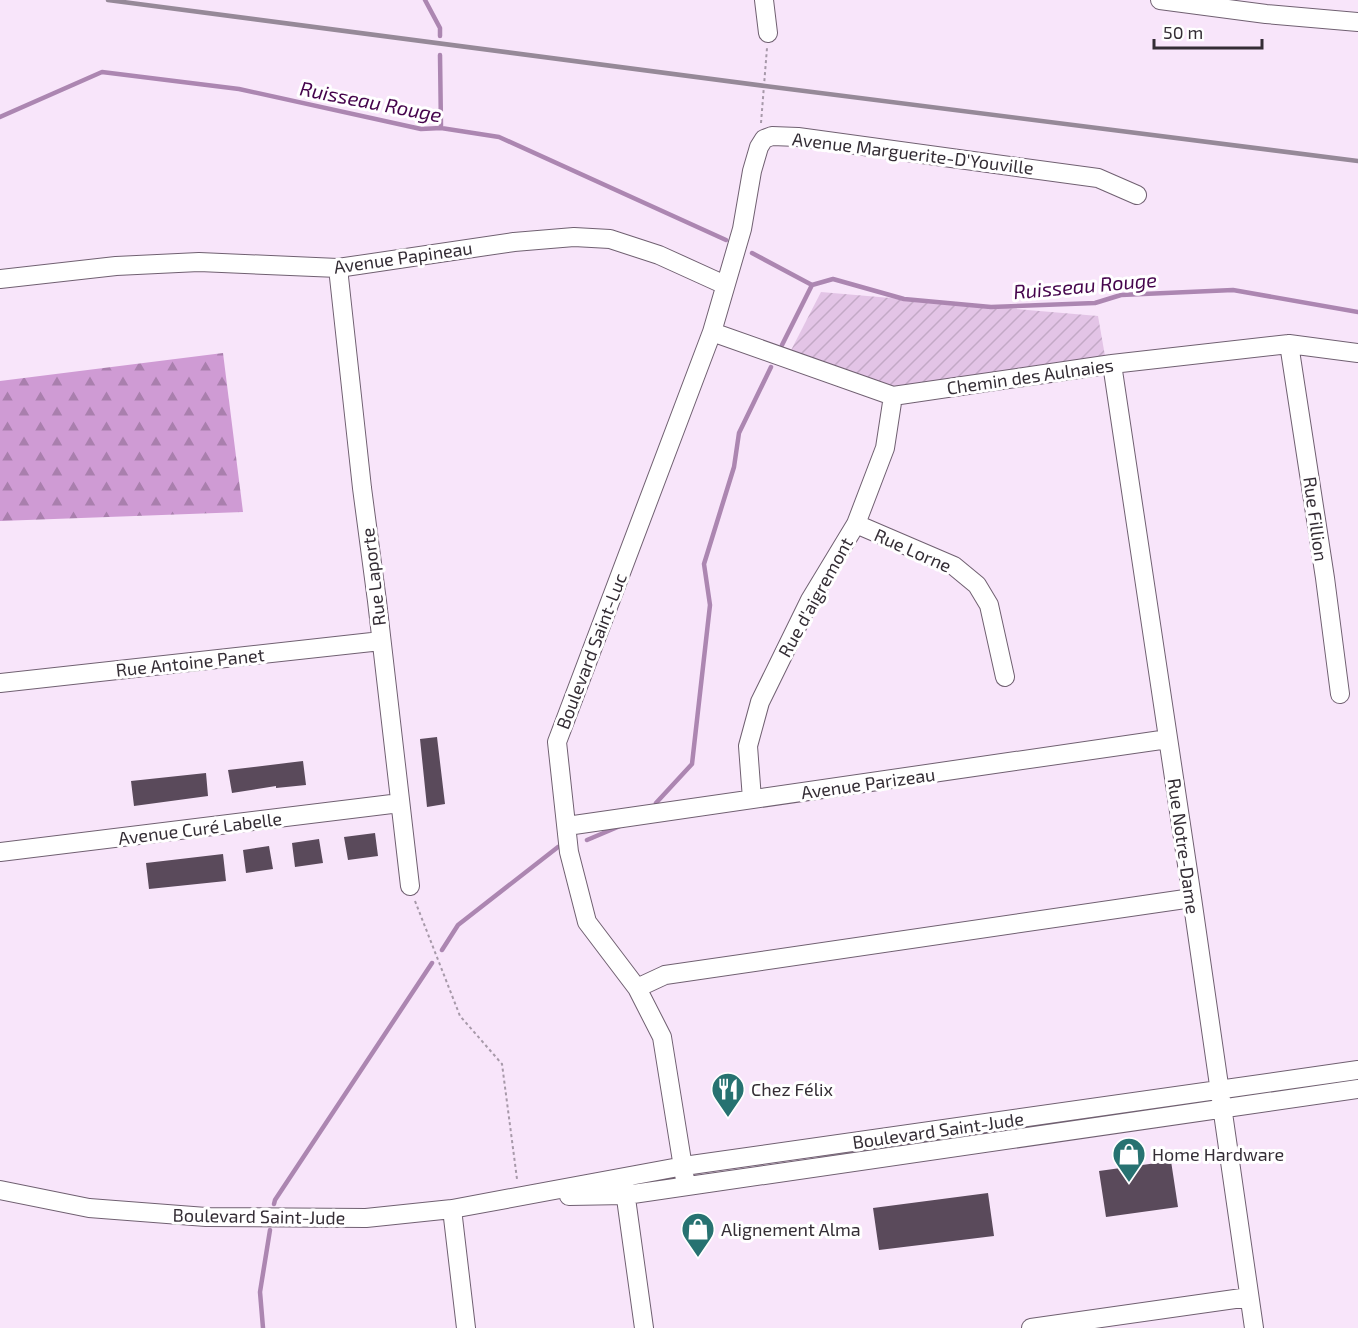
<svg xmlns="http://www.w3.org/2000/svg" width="1358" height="1328" font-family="'Exo 2',sans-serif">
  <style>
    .forest { fill: url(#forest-firs) }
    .garden { fill: url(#garden-furrows) }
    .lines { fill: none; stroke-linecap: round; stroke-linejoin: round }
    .stream { stroke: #ac86b1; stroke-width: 4.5 }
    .building { fill: #5a4a5b }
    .minor-casing { stroke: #706071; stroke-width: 20 }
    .path { stroke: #a799a9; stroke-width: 2; stroke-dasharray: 3 3; stroke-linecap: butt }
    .minor { stroke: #fff; stroke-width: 18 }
    .rail { stroke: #968998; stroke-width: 4.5 }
    .labels { text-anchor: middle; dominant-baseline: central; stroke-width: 6; stroke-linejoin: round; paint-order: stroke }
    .street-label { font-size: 18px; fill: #342d35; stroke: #fff }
    .poi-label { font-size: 18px; fill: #342d35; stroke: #fff; text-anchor: start }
    .water-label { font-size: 20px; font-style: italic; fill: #45044c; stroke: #fff }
  </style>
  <defs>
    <pattern id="forest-firs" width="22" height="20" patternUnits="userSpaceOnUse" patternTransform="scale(1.5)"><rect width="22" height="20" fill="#cf9bd4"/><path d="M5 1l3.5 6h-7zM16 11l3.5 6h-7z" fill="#a97fad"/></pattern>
    <pattern id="garden-furrows" width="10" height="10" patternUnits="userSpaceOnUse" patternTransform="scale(1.5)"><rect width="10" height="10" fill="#e3c4e6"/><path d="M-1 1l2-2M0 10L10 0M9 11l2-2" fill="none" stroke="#c3a9c6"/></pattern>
  </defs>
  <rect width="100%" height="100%" fill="#f8e5fa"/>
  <!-- forest -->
  <path class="forest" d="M223 353 243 512 0 521V381Z"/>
  <!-- garden -->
  <path class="garden" d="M821 292 1098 316 1105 356 893 396 786 360Z"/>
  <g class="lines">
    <!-- stream -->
    <path class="stream" d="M425 0 440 28V36
      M440 55 441 128
      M0 117 102 72 239 89 421 129 441 128 499 137 726 240
      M752 253 812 285 833 279 904 299 991 307 1095 303 1121 295 1233 290 1358 312
      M782 345 812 285
      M656 803 692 764 710 605 704 564 734 467 739 433 771 367
      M587 840 620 826
      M442 950 458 925 558 847
      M274 1204 275 1200 432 963
      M263 1328 260 1292 270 1230"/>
  </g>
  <!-- building -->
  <path class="building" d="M437 737 445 804 427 807 420 739Z
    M303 761 306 785 276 788V786L232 793 228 770Z
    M206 773 208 796 134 806 131 781Z
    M375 833 378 856 348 860 344 837Z
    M319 839 323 863 295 867 292 843Z
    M269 846 273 869 246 873 243 850Z
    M223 854 226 881 149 889 146 863Z
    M1171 1161 1178 1207 1106 1217 1099 1171Z
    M988 1193 994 1236 879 1250 873 1208Z"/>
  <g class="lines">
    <defs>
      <path id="minor" d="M764 0 768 33
        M1160 0 1266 14 1358 22
        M338 268 362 488 377 601 410 886
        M0 279 116 266 199 262 338 268 514 242 574 237 610 239 659 255 725 285
        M712 332 893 396 1112 364 1289 344 1358 353
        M1289 344 1325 578 1340 694
        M1112 364 1192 898 1254 1328
        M856 524 954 566 977 585 989 605 1005 677
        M0 683 381 641
        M752 799 748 746 760 702 810 600 856 524 885 448 893 396
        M567 826 1168 739
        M0 852 400 803
        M637 988 665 975 1192 898
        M624 1184 644 1328
        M686 1186 662 1037 637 988 587 922 569 852 557 742 712 332 742 229 752 171 759 147 764 139 772 136 798 137 1098 178 1137 195
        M0 1190 89 1208 206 1217 366 1218 452 1209 684 1166 1358 1070
        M569 1196 626 1195 1358 1089
        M452 1209 466 1328
        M1031 1328 1249 1297"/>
    </defs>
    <!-- minor casing -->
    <use href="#minor" class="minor-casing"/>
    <!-- path -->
    <path class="path" d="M761 123 767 48
      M415 901 460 1016 502 1064 517 1179"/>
    <!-- minor -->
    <use href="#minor" class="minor"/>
    <!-- rail -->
    <path class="rail" d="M108 0 765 86 1358 161"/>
  </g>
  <!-- icons -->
  <defs>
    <symbol id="restaurant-pin" viewBox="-11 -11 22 30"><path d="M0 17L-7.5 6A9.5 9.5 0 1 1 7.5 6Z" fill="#277271" stroke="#fff"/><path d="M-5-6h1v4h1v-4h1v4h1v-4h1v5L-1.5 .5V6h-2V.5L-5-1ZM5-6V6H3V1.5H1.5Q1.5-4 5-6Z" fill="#fff"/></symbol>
    <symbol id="shop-pin" viewBox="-11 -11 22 30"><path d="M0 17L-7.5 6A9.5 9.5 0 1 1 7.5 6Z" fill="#277271" stroke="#fff"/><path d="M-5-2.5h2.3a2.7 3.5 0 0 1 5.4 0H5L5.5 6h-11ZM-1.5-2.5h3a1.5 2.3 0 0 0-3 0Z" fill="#fff"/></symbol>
  </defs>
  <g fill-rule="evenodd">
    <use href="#restaurant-pin" x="709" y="1070" width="38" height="52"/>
    <use href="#shop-pin" x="1110" y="1135" width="38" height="52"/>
    <use href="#shop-pin" x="679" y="1210" width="38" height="52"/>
  </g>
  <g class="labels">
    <!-- street labels -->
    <g class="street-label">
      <text transform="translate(913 153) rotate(7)">Avenue Marguerite-D'Youville</text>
      <text transform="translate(403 257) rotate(-8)">Avenue Papineau</text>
      <text transform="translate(1030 376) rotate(-8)">Chemin des Aulnaies</text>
      <text transform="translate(1316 519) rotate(82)">Rue Fillion</text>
      <text transform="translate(913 550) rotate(24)">Rue Lorne</text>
      <text transform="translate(373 577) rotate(-97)">Rue Laporte</text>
      <text transform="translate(815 597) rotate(-61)">Rue d'aigremont</text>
      <text transform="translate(591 651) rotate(-69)">Boulevard Saint-Luc</text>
      <text transform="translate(190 662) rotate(-6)">Rue Antoine Panet</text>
      <text transform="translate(868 783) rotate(-8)">Avenue Parizeau</text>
      <text transform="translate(200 828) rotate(-7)">Avenue Curé Labelle</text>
      <text transform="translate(1184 846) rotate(82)">Rue Notre-Dame</text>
      <text transform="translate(938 1130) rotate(-8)">Boulevard Saint-Jude</text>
      <text transform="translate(259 1216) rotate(1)">Boulevard Saint-Jude</text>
    </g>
    <!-- poi labels -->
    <g class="poi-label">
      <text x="751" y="1089">Chez Félix</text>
      <text x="1152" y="1154">Home Hardware</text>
      <text x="721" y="1229">Alignement Alma</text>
    </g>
    <!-- water labels -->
    <g class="water-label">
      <text transform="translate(371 101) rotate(11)">Ruisseau Rouge</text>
      <text transform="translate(1085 285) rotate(-5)">Ruisseau Rouge</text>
    </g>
  </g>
  <!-- scale -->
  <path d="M1154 39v9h108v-9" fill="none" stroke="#342d35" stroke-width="3"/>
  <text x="1163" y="39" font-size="18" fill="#342d35" stroke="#ffffff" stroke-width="4.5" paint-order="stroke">50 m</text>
</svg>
